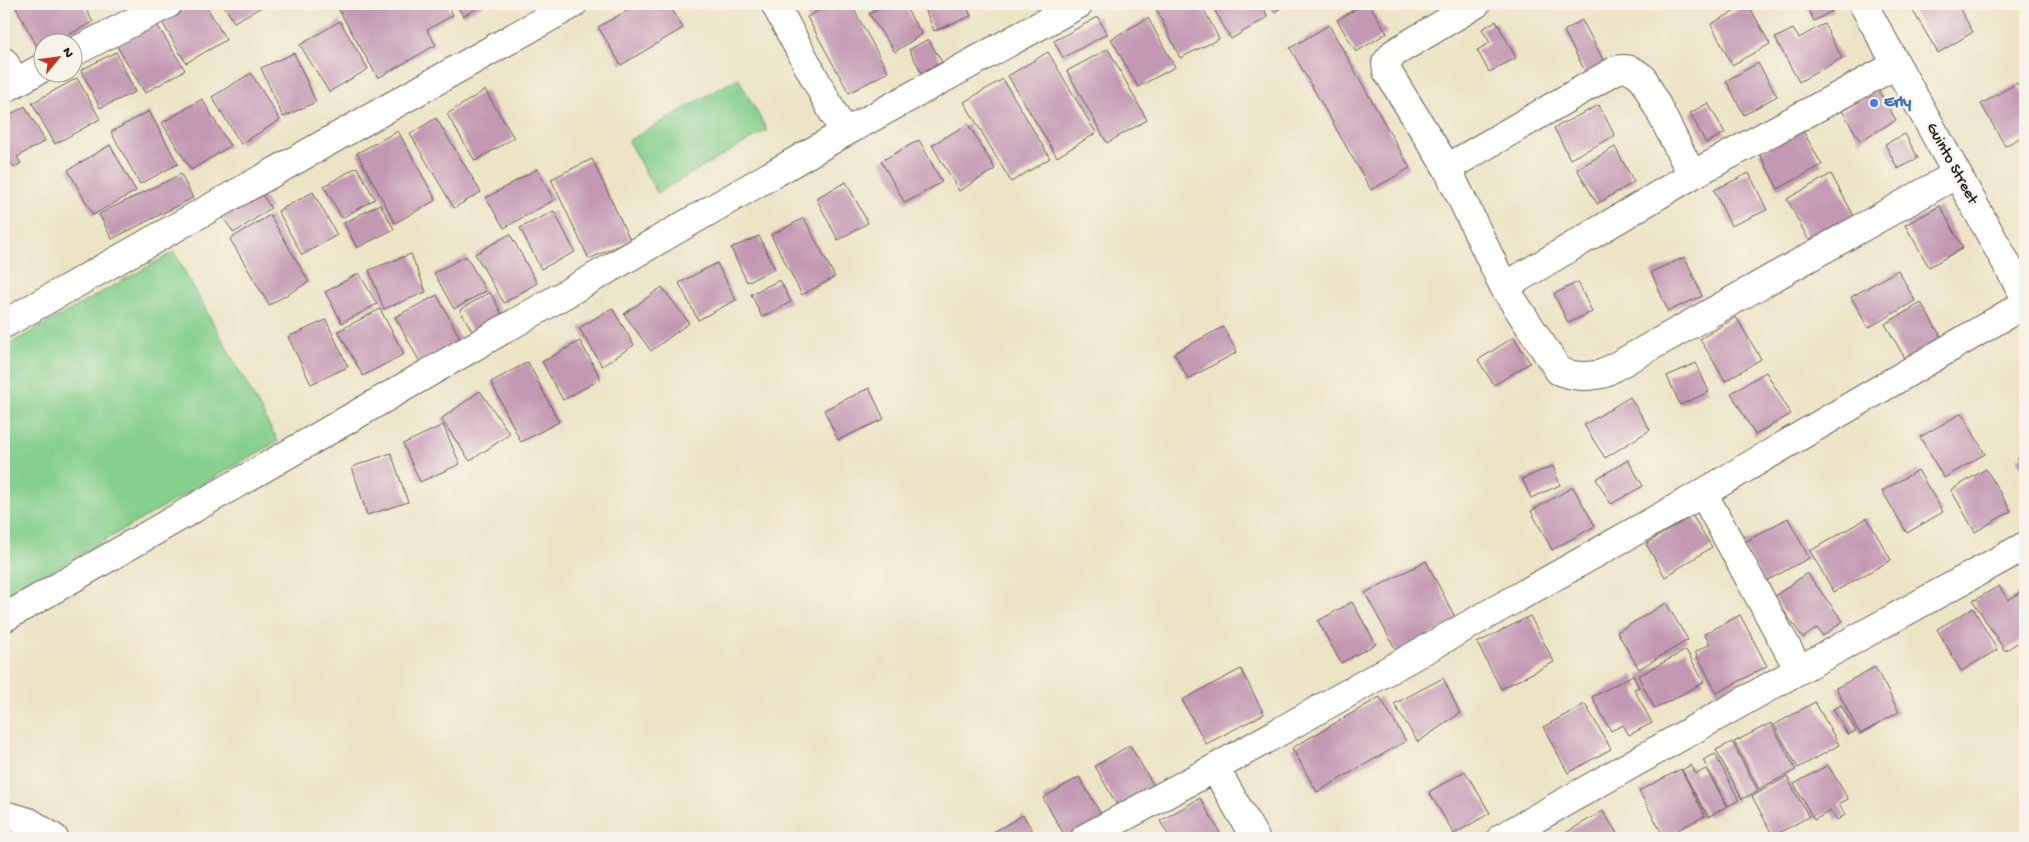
<svg xmlns="http://www.w3.org/2000/svg" width="2029" height="842" font-family="'Gochi Hand',sans-serif">
  <style>
    .green { fill: #86d08d; stroke: #517654 }
    .building { fill: #c298b2 }
    .lines { fill: none; stroke-linecap: round; stroke-linejoin: round }
    .minor-casing { stroke: #656258; stroke-width: 30 }
    .minor { stroke: #fff; stroke-width: 28 }
    .shop-dot { fill: #3f7fe0; stroke: #f7f3e8; stroke-width: 2 }
    .labels { text-anchor: middle; dominant-baseline: central; stroke-width: 4.5; stroke-linejoin: round; paint-order: stroke }
    .shop-label { font-size: 16px; font-weight: bold; fill: #366cbe; stroke: #f7f3e8; text-anchor: start }
    .street-label { font-size: 16px; fill: #1c1c1c; stroke: #f7f3e8 }
  </style>
  <rect width="100%" height="100%" fill="#f7f3e8"/>
  <filter id="ink" filterUnits="userSpaceOnUse"><feTurbulence type="fractalNoise" baseFrequency=".02" numOctaves="2"/><feDisplacementMap in="SourceGraphic" scale="10" xChannelSelector="R" yChannelSelector="G"/><feConvolveMatrix kernelMatrix="1 2 1 2 8 2 1 2 1" color-interpolation-filters="sRGB"/></filter>
  <filter id="wash" filterUnits="userSpaceOnUse"><feTurbulence type="fractalNoise" baseFrequency=".0096" numOctaves="4" result="noise"/><feDisplacementMap in="SourceGraphic" scale="20" xChannelSelector="R" yChannelSelector="G"/><feGaussianBlur stdDeviation="1.12" result="paint"/><feColorMatrix in="noise" values="0 0 0 0 0 0 0 0 0 0 0 0 0 0 0 0 0 1.4 0 .05"/><feComposite in="paint" operator="in"/></filter>
  <g filter="url(#wash)">
    <rect width="100%" height="100%" fill="#ede4c6"/>
    <!-- green -->
    <path class="green" d="M738 78 767 130 657 193 628 141Z
      M174 252 278 441 4 598V347Z"/>
    <g id="blocks">
      <!-- building -->
      <path class="building" d="M14 4H83L93 22 54 42H42V49L39 50Z
        M194 4H205L226 40 186 63 162 22Z
        M223 4H267L234 22Z
        M339 4H447L453 15 427 30 436 45 378 78 336 5Z
        M456 4H485L463 16Z
        M639 4H669L683 28 621 65 598 27Z
        M832 4H851L888 72 849 93 807 17Z
        M885 4H903L922 34 895 52 869 14Z
        M923 4H965L971 16 934 31Z
        M1154 4H1201L1219 39 1180 58Z
        M1211 4H1261L1268 17 1231 39Z
        M1269 4H1288L1274 12Z
        M1364 4H1369L1387 33 1356 52 1337 20Z
        M1748 4 1770 44 1732 65 1711 24Z
        M1805 4H1830L1834 10 1814 21Z
        M1925 4H1957L1973 32 1938 53 1913 11Z
        M1098 17 1107 34 1063 58 1054 41Z
        M1148 18 1175 67 1138 87 1111 39Z
        M1582 20 1605 63 1586 73 1564 31Z
        M340 21 368 69 329 92 300 45Z
        M1496 21 1516 58 1489 72 1477 50 1490 43 1482 29Z
        M156 23 185 70 145 93 117 46Z
        M1824 24 1842 58 1799 82 1775 38 1793 29 1799 38Z
        M1329 25 1410 168 1371 190 1290 48Z
        M928 39 942 62 922 73 909 50Z
        M1108 49 1147 120 1107 143 1067 71Z
        M116 52 135 92 100 108 81 70Z
        M1048 52 1096 133 1057 157 1008 76Z
        M294 53 316 102 283 117 261 68Z
        M1758 63 1777 96 1744 115 1726 81Z
        M251 73 280 120 241 144 212 97Z
        M77 78 100 119 55 144 32 103Z
        M1003 79 1050 158 1011 182 964 102Z
        M2017 83 2025 97V135L2005 146 1981 104Z
        M485 90 514 138 475 161 447 114Z
        M1878 90 1896 120 1860 141 1842 111Z
        M202 99 230 146 191 170 162 123Z
        M1708 103 1725 133 1706 143 1690 113Z
        M1599 105 1615 136 1570 159 1554 128Z
        M25 106 45 141 17 157 21 163 14 168 10 161 4 165V110L6 108 10 115Z
        M149 111 178 164 140 184 111 132Z
        M436 118 481 192 454 208 410 134Z
        M968 124 995 169 959 191 932 145Z
        M1802 129 1822 165 1778 189 1759 153Z
        M398 131 436 200 395 223 357 153Z
        M1905 134 1918 158 1898 169 1885 144Z
        M919 140 942 182 905 203 881 161Z
        M110 145 136 191 93 215 68 170Z
        M1615 147 1634 182 1597 204 1577 169Z
        M592 159 630 240 589 259 551 179Z
        M357 167 375 199 342 218 324 186Z
        M537 169 554 200 504 228 486 198Z
        M1749 173 1767 210 1731 226 1714 190Z
        M181 174 193 198 112 239 99 214Z
        M1831 174 1854 216 1809 241 1787 199Z
        M846 182 868 223 838 240 816 198Z
        M260 191 271 208 234 233 222 216Z
        M313 192 337 235 302 255 278 211Z
        M380 204 394 229 357 248 344 223Z
        M1940 206 1963 248 1929 267 1905 225Z
        M554 211 575 252 541 269 520 228Z
        M270 215 309 282 269 305 230 239Z
        M804 218 835 277 802 295 771 235Z
        M510 234 537 283 504 303 475 254Z
        M759 236 775 269 747 282 731 248Z
        M411 254 426 292 384 309 369 270Z
        M466 256 486 291 454 309 434 273Z
        M1685 257 1702 296 1668 311 1651 272Z
        M717 263 736 300 698 320 679 283Z
        M1898 270 1915 301 1868 328 1851 297Z
        M359 273 377 304 342 323 325 292Z
        M780 280 791 302 762 317 751 294Z
        M1578 282 1592 312 1568 323 1554 294Z
        M662 287 689 323 651 351 624 314Z
        M490 292 504 318 474 334 460 310Z
        M437 295 461 340 420 362 395 317Z
        M1921 303 1946 345 1910 367 1885 324Z
        M612 308 634 345 602 366 579 328Z
        M380 309 404 354 363 376 338 331Z
        M1736 317 1761 359 1725 381 1700 339Z
        M326 320 348 367 311 384 288 337Z
        M1223 327 1237 352 1188 379 1174 353Z
        M1514 337 1530 363 1494 385 1478 360Z
        M580 341 601 379 563 400 542 362Z
        M528 362 559 422 521 442 491 382Z
        M1696 363 1709 392 1680 405 1667 376Z
        M1766 372 1791 414 1755 435 1731 393Z
        M869 388 884 419 838 440 824 410Z
        M480 391 510 434 470 461 441 419Z
        M1630 397 1650 430 1605 458 1584 425Z
        M1962 413 1985 454 1944 478 1920 437Z
        M443 425 460 464 420 482 403 444Z
        M391 453 408 502 367 515 352 467Z
        M2025 454V474L2017 459Z
        M1628 460 1643 486 1611 504 1596 479Z
        M1553 466 1560 485 1531 498 1522 479Z
        M1986 469 2011 511 1975 532 1951 490Z
        M1918 470 1943 512 1907 533 1882 491Z
        M1573 487 1595 526 1552 550 1531 511Z
        M1692 515 1712 547 1665 577 1646 544Z
        M1788 518 1809 558 1764 582 1743 543Z
        M1867 518 1891 560 1834 592 1810 551Z
        M1426 561 1457 621 1397 652 1365 593Z
        M1807 573 1843 621 1823 636 1817 628 1803 638 1774 597Z
        M1999 586 2008 600 2025 589V638L2005 651 1973 601Z
        M1352 602 1376 644 1341 663 1318 621Z
        M1666 603 1688 640 1639 669 1617 632Z
        M1973 608 1997 650 1961 671 1937 629Z
        M1740 615 1767 666 1717 693 1695 652 1710 644 1704 634Z
        M1530 616 1554 662 1501 689 1477 643Z
        M1686 650 1704 682 1655 709 1638 676Z
        M1875 667 1899 712 1860 734 1836 688Z
        M1241 669 1264 714 1206 744 1182 700Z
        M1633 675 1639 687 1634 689 1652 723 1629 735 1623 725 1611 731 1592 697Z
        M1443 678 1460 713 1418 742 1394 704Z
        M1380 697 1406 741 1317 792 1292 748Z
        M1815 702 1839 745 1798 768 1774 725Z
        M1585 704 1611 749 1568 773 1543 727Z
        M1841 705 1856 731 1848 735 1833 709Z
        M1771 723 1796 770 1759 789 1734 742Z
        M1732 742 1758 791 1742 799 1716 750Z
        M1130 745 1155 788 1119 809 1095 766Z
        M1715 754 1739 800 1728 806 1703 760Z
        M1691 765 1696 774 1706 769 1727 806 1708 817 1682 770Z
        M1828 765 1848 799 1839 804 1845 815 1837 820 1831 811 1814 820 1794 784Z
        M1681 769 1705 816 1664 837 1639 791Z
        M1465 771 1490 813 1454 834 1429 792Z
        M1079 777 1104 819 1071 838H1066L1043 798Z
        M1787 777 1809 817 1773 836 1752 796Z
        M1200 798 1223 838H1170L1160 821Z
        M1603 811 1620 838H1557Z
        M1023 815 1037 838H989L987 836Z"/>
    </g>
  </g>
  <g filter="url(#ink)">
    <use href="#blocks" fill-opacity="0" stroke="#656258" stroke-width="1"/>
    <g class="lines">
      <defs>
        <path id="minor" d="M775 4 844 133
          M1476 4 1394 53 1386 63 1387 71 1447 168 1504 287 1559 371C1575 377 1586 377 1602 374L1957 174
          M1863 4 2025 297
          M72 53 168 4
          M4 62 15 82
          M4 89 42 68
          M1447 168 1616 70C1629 67 1633 70 1643 78L1692 175
          M1504 287 1692 175 1896 65
          M4 324 573 4
          M1703 493 1799 670
          M4 618 844 133 1079 4
          M1215 768 1255 838
          M4 815 29 822 54 838
          M1085 838 1215 768 1703 493 2025 304
          M1501 838 1799 670 2025 546"/>
      </defs>
      <!-- minor casing -->
      <use href="#minor" class="minor-casing"/>
      <!-- minor -->
      <use href="#minor" class="minor"/>
    </g>
  </g>
  <!-- markers -->
  <circle class="shop-dot" cx="1874" cy="103" r="5"/>
  <g class="labels">
    <!-- shop labels -->
    <g class="shop-label">
      <text x="1884" y="103">Erly</text>
    </g>
    <!-- street labels -->
    <g class="street-label">
      <text transform="translate(1951 164) rotate(61)">Guinto Street</text>
    </g>
  </g>
  <!-- margin -->
  <rect width="2029" height="842" fill="none" stroke="#f7f3e8" stroke-width="20"/>
  <!-- north arrow -->
  <g transform="translate(58 58) rotate(61)"><circle r="24" fill="#f7f3e8" stroke="#9f9d96"/>
  <path d="M0-4L9 19L0 12L-9 19Z" fill="#c8321e"/>
  <text y="-8" font-size="14" font-weight="bold" text-anchor="middle" fill="#1c1c1c">N</text>
  </g>
</svg>
